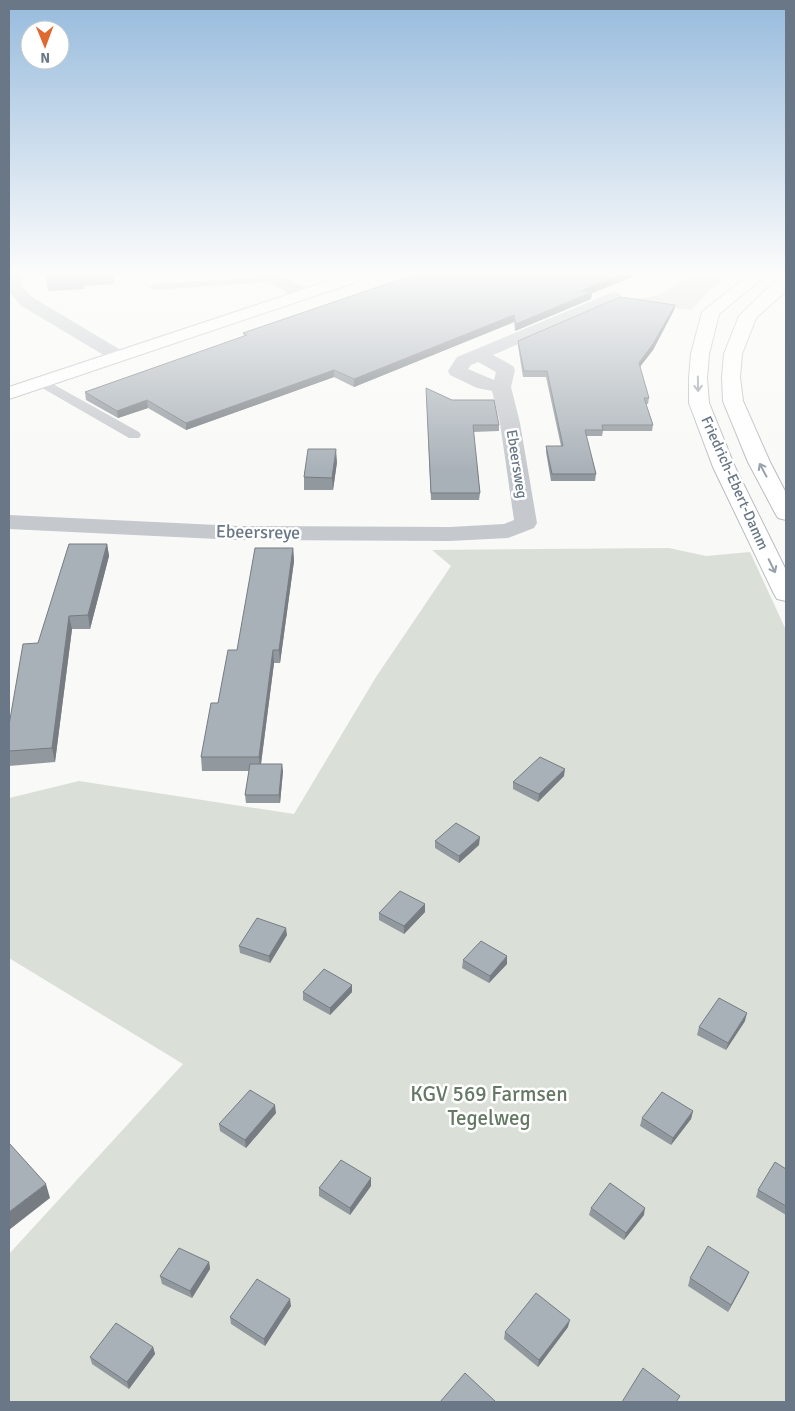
<svg xmlns="http://www.w3.org/2000/svg" width="795" height="1411" font-family="Signika,sans-serif">
  <style>
    .green { fill: #dae0d8 }
    .lines { fill: none; stroke-linecap: round; stroke-linejoin: round }
    .secondary-casing { stroke: #b7bcc1; stroke-width: 2 }
    .lane { fill: #c5c8cc; fill-rule: evenodd }
    .street { fill: #c5c8cc; fill-rule: evenodd }
    .secondary { fill: #fff; fill-rule: evenodd }
    .wall { fill: #91989e }
    .shaded-wall { fill: #767c81 }
    .building { fill: #a9b1b8; stroke: #767c81 }
    .oneway { stroke: #96a0ab }
    .labels { text-anchor: middle; dominant-baseline: central; stroke-width: 5; stroke-linejoin: round; paint-order: stroke }
    .far-street-label { font-size: 15px; fill: #697787; stroke: #fff }
    .street-label { font-size: 18px; fill: #697787; stroke: #fff }
    .near-park-label { font-size: 21px; fill: #667964; stroke: #fff }
  </style>
  <rect width="100%" height="100%" fill="#f9f9f7"/>
  <!-- green -->
  <path class="green" d="M692 274H733L712 288 691 310 631 302 634 298C664 299 668 289 692 274Z
    M669 548 706 556 750 552 786 630V1402H9V1254L183 1064 9 958V798L79 781 294 814 376 677 451 566 432 550Z"/>
  <g class="lines">
    <defs>
      <path id="secondary" d="M350 274H373L371 277 9 399V387Z
        M750 274H768L719 314 709 354 707 378 709 403 735 467 786 570V601L777 599 774 594 713 467 689 403V378L691 354 702 312Z
        M786 278V291L756 318 742 354 740 377 743 401 770 462 786 493V520L778 518 775 513 748 462 723 401 722 377 724 354 739 316 769 287 780 280Z"/>
    </defs>
    <!-- secondary casing -->
    <use href="#secondary" class="secondary-casing"/>
    <!-- lane -->
    <path class="lane" d="M275 276 279 277 281 279 279 281 155 290 149 287 155 284Z
      M42 378 139 432 141 435 139 438H129L37 385 36 382 37 379Z"/>
    <!-- street -->
    <path class="street" d="M9 274H22L20 284 32 297 124 352 127 356 124 360 118 361 112 360 20 305 9 291Z
      M256 274H276L310 290 312 294 310 298H298L258 277Z
      M613 292 619 293 621 297 619 301 493 355 513 366 515 370 511 387 520 423 537 523 534 528 508 538 450 541 238 540 9 529V515L238 526 450 527 504 524 514 520 500 423 492 391 477 388 450 375 448 371 457 357ZM478 362 496 372 494 380 468 369 471 365Z"/>
    <!-- secondary -->
    <use href="#secondary" class="secondary"/>
  </g>
  <!-- wall -->
  <path class="wall" d="M45 274H113L114 284 84 286V289L48 291Z
    M416 274H640L592 293 591 299 515 331 514 322 354 387 334 377 186 430 148 408 118 418 86 400 85 392 244 336 243 333Z
    M675 305 674 310 653 350 640 367 649 398 648 404H646L653 425 652 431H603L602 436H586L596 474 595 481H551L546 452V446H561L546 377H523L518 346V341Z
    M426 388 499 425V431L473 432 480 493 479 500H431Z
    M337 462 333 490H304V477Z
    M107 544 109 556 90 629H72L55 762 9 766V725Z
    M293 548 294 561 280 663H274L261 764 283 771 280 803H246L245 795 249 771H202L201 757 218 703 237 650Z
    M564 776 538 802 513 789V782Z
    M435 841 479 845 459 863 435 848Z
    M425 904V912L404 934 379 920V913Z
    M287 935 270 963 240 953 239 946Z
    M463 960 507 964 489 983 462 968Z
    M303 992H352L330 1015 303 1000Z
    M745 1021 726 1050 697 1035 699 1027Z
    M693 1111 691 1119 671 1145 640 1126 642 1118Z
    M276 1113 246 1148 220 1131 219 1124Z
    M786 1169V1215L756 1197 758 1190Z
    M371 1178V1186L350 1215 319 1196V1188Z
    M591 1208 644 1215 624 1240 589 1215Z
    M209 1262 210 1269 192 1298 162 1284 160 1276Z
    M749 1272 746 1279 728 1312 688 1286 690 1278Z
    M291 1306 265 1346 231 1324 230 1317Z
    M568 1327 538 1367 504 1339 505 1332Z
    M153 1347 155 1354 129 1389 92 1364 90 1357Z"/>
  <!-- shaded-wall -->
  <path class="shaded-wall" d="M625 274H640L592 293 591 299 515 331 516 324 580 291Z
    M675 305 674 310 653 350 638 369 639 363Z
    M514 315V322L354 387V379Z
    M334 370V377L186 430V423Z
    M147 400 148 408 118 418 117 411Z
    M336 449 337 462 333 490 332 478Z
    M107 544 109 556 90 629 88 615Z
    M293 548 294 561 280 663 279 650Z
    M69 616 72 629 55 762 52 748Z
    M273 650 274 663 260 771 259 757Z
    M282 764 283 771 280 803 279 795Z
    M565 769 564 776 538 802 539 794Z
    M480 837 479 845 459 863V856Z
    M425 904V912L404 934V926Z
    M286 928 287 935 270 963 269 956Z
    M507 956V964L489 983 490 976Z
    M352 985V992L330 1015V1008Z
    M747 1013 745 1021 726 1050 728 1043Z
    M275 1105 276 1113 246 1148 245 1140Z
    M693 1111 691 1119 671 1145 673 1138Z
    M371 1178V1186L350 1215V1208Z
    M46 1184 50 1198 9 1230V1212Z
    M645 1208 644 1215 624 1240 626 1233Z
    M209 1262 210 1269 192 1298 190 1291Z
    M749 1272 746 1279 728 1312 731 1305Z
    M290 1299 291 1306 265 1346 264 1339Z
    M570 1320 568 1327 538 1367 539 1360Z
    M153 1347 155 1354 129 1389 127 1382Z"/>
  <!-- building -->
  <path class="building" d="M45 274H81L45 276Z
    M416 274H625L580 291 592 292 516 324 514 315 354 379 334 370 186 423 147 400 117 411 85 392 247 335 243 333Z
    M620 297 675 305 653 344 639 363 649 398H644L653 425H602L603 430H585L596 474H552L546 446H563L547 371H524L518 341Z
    M426 388 452 400H494L499 425H473L480 493H431Z
    M308 449H336L332 478 304 477Z
    M69 544H107L88 615 69 616 52 748 9 751V725L23 644 38 643Z
    M255 548H293L279 650H273L259 757H201L211 703H218L228 650H237Z
    M540 757 565 769 539 794 513 782Z
    M250 764H282L279 795H245Z
    M456 823 480 837 459 856 435 841Z
    M400 891 425 904 404 926 379 913Z
    M257 918 286 928 269 956 239 946Z
    M481 941 507 956 490 976 463 960Z
    M324 969 352 985 330 1008 303 992Z
    M719 998 747 1013 728 1043 699 1027Z
    M250 1090 275 1105 245 1140 219 1124Z
    M662 1092 693 1111 673 1138 642 1118Z
    M9 1143 46 1184 9 1212Z
    M341 1160 371 1178 350 1208 319 1188Z
    M775 1162 786 1169V1206L758 1190Z
    M610 1183 645 1208 626 1233 591 1208Z
    M708 1246 749 1272 731 1305 690 1278Z
    M179 1248 209 1262 190 1291 160 1276Z
    M257 1279 290 1299 264 1339 230 1317Z
    M536 1293 570 1320 539 1360 505 1332Z
    M116 1323 153 1347 127 1382 90 1357Z
    M643 1368 680 1396 676 1402H622Z
    M465 1373 496 1402H440Z"/>
  <!-- one-way arrows -->
  <defs><path id="oneway-shaft" d="M-6 0H5M1.5-3L5.5 0L1.5 3" fill="none" stroke-width="1.6" stroke-linecap="round" stroke-linejoin="round" transform="scale(1.25)"/></defs>
  <g class="oneway">
    <use href="#oneway-shaft" transform="translate(698 384) rotate(89)"/>
    <use href="#oneway-shaft" transform="translate(763 470) rotate(-118)"/>
    <use href="#oneway-shaft" transform="translate(772 566) rotate(64)"/>
  </g>
  <!-- sky -->
  <linearGradient id="sky" x2="0" y2="1"><stop stop-color="#97bbdd"/><stop offset="0.58" stop-color="#fcfcfb"/><stop offset="1" stop-color="#fcfcfb" stop-opacity="0"/></linearGradient>
  <rect width="795" height="471" fill="url(#sky)"/>
  <g class="labels">
    <!-- far-street labels -->
    <g class="far-street-label">
      <text transform="translate(517 464) rotate(81)">Ebeersweg</text>
      <text transform="translate(735 483) rotate(66)">Friedrich-Ebert-Damm</text>
    </g>
    <!-- street labels -->
    <g class="street-label">
      <text transform="translate(258 532) rotate(1)">Ebeersreye</text>
    </g>
    <!-- near-park labels -->
    <g class="near-park-label">
      <text x="489" y="1094">KGV 569 Farmsen<tspan x="489" dy="24">Tegelweg</tspan></text>
    </g>
  </g>
  <!-- border -->
  <rect width="795" height="1411" fill="none" stroke="#697787" stroke-width="20"/>
  <!-- north arrow -->
  <g transform="translate(45 45) rotate(179)"><circle r="24" fill="#ffffff" stroke="#c3c9cf"/>
  <path d="M0-4L9 19L0 12L-9 19Z" fill="#df6931"/>
  <text y="-8" font-size="14" font-weight="bold" text-anchor="middle" fill="#697787">N</text>
  </g>
</svg>
